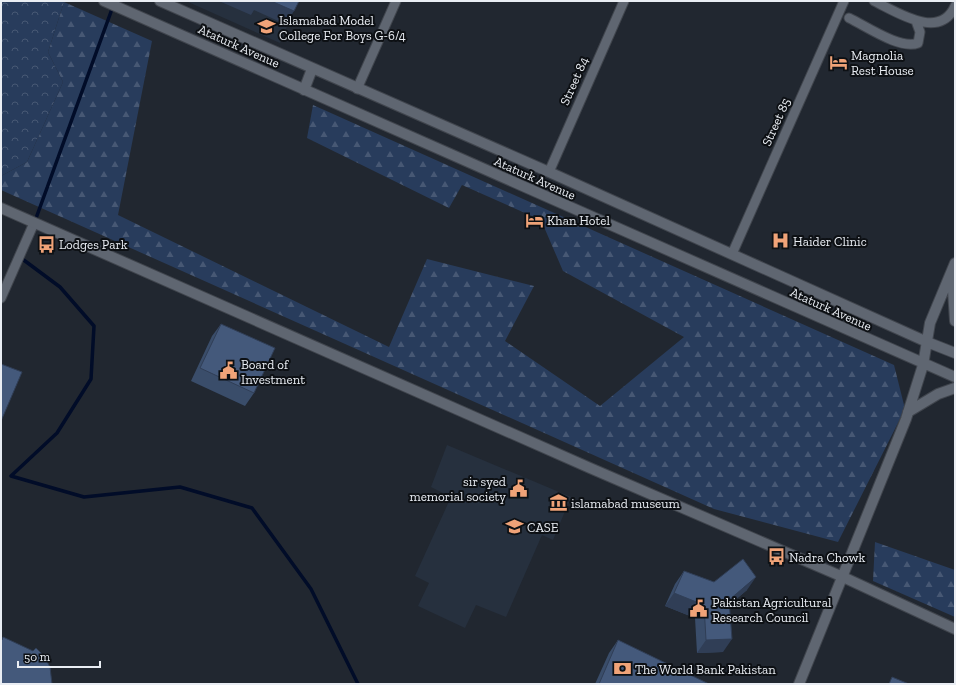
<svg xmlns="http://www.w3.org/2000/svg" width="956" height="685" font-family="'Zilla Slab',serif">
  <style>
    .built { fill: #26303e }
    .forest { fill: url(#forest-firs) }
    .park { fill: url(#park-crowns) }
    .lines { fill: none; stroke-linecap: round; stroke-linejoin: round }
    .stream { stroke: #010c28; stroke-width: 3.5 }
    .minor-casing { stroke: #40454d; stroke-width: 11 }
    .tertiary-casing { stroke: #40454d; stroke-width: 12 }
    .minor { stroke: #5f6671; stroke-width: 9 }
    .tertiary { stroke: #5f6671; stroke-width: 10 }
    .wall { fill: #3a4d6a }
    .shaded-wall { fill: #303e56 }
    .building { fill: #44597b; stroke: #303e56 }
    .labels { text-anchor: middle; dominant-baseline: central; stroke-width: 4; stroke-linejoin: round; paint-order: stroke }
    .poi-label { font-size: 13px; fill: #e9edf3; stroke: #0d1014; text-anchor: start }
    .street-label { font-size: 13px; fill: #e9edf3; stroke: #0d1014 }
  </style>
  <defs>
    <pattern id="forest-firs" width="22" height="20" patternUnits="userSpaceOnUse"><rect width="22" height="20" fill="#283c5c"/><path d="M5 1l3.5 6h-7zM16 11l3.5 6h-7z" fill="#475874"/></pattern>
    <pattern id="park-crowns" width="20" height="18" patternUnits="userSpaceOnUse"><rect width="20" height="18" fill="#283c5c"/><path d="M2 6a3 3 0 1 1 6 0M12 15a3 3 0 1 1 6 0" fill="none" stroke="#475874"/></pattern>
  </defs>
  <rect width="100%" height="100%" fill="#212730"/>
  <!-- built -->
  <path class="built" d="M186 1H298L280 43Z
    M447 445 571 497 553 540 542 535 506 617 476 605 465 628 418 606 429 583 415 576 451 497 431 487Z"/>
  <!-- forest -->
  <path class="forest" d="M64 2 152 41 118 215 389 347 427 259 534 286 505 341 600 406 684 337 563 271 541 220 462 185 449 208 307 138 313 105 894 365 905 409 838 542 714 509 1 190V176L27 162 63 82 48 52Z
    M875 542 955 570V617L873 581Z"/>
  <!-- park -->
  <path class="park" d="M1 1 64 2 48 52 63 82 27 162 1 176Z"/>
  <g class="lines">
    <!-- stream -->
    <path class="stream" d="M35 221 112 9
      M22 257 21 258 60 287 94 326 91 379 57 433 11 476 84 497 180 487 252 508 311 589 358 684"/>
    <defs>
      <path id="minor" d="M874 1C897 12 940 41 955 6
        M849 18C866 26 900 50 918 43L920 32 916 21
        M357 89 396 1
        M549 172 624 1
        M732 254 844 1
        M1 298 34 223"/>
      <path id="tertiary" d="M104 1 955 377
        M160 1 549 172 927 342 955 353
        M304 90 312 69
        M1 208 590 468 843 577 955 629
        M952 274 955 321
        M908 412 938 394 955 388
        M799 684 906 419 923 365 930 323 955 263"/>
    </defs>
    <!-- minor casing -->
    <use href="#minor" class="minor-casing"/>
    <!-- tertiary casing -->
    <use href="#tertiary" class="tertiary-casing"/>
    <!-- minor -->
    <use href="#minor" class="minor"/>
    <!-- tertiary -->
    <use href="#tertiary" class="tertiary"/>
  </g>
  <!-- wall -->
  <path class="wall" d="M221 324 254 393 245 406 191 381 212 336Z
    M684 571 714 582 747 590 729 605 723 652 697 653 695 618 665 606 675 584Z
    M618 640 709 684H595L609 653Z"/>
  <!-- shaded-wall -->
  <path class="shaded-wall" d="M219 1H271L294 11 285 24 254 10 251 15Z
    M756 577 747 590 720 613 729 600Z
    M674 593 704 605 695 618 665 606Z
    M732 639 723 652 697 653 706 640Z"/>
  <!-- building -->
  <path class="building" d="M271 1H299L294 11Z
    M221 324 275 348 254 393 200 368Z
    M1 364 22 372 1 421Z
    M743 559 756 577 729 600 732 639 706 640 704 605 674 593 684 571 714 582Z
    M3 637 33 651 36 648 44 656 50 667 52 684H1V640H2Z
    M618 640 709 684H599Z
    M892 677 909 684H889Z"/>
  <!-- icons -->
  <defs>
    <symbol id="university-bare" viewBox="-9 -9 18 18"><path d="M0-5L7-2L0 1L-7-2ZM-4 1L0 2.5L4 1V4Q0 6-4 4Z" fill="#f0a378" stroke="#0d1014" stroke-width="2.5" paint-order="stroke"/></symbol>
    <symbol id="hotel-bare" viewBox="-9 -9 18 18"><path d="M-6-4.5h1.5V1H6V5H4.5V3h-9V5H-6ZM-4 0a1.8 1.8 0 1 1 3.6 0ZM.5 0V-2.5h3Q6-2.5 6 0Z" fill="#f0a378" stroke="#0d1014" stroke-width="2.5" paint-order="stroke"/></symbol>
    <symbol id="hospital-bare" viewBox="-9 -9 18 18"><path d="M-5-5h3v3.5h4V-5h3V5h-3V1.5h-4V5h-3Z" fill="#f0a378" stroke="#0d1014" stroke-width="2.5" paint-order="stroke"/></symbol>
    <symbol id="bus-bare" viewBox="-9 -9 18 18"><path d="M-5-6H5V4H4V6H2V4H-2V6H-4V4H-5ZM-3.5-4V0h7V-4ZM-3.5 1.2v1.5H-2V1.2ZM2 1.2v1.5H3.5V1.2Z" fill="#f0a378" stroke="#0d1014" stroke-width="2.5" paint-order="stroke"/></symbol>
    <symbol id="civic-bare" viewBox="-9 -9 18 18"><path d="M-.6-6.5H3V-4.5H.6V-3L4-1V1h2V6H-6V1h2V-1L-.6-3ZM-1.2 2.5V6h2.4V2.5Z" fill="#f0a378" stroke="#0d1014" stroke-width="2.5" paint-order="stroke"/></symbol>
    <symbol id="museum-bare" viewBox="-9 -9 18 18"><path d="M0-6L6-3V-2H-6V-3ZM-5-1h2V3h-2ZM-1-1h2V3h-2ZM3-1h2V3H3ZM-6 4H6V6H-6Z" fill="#f0a378" stroke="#0d1014" stroke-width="2.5" paint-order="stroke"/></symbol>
    <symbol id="bank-bare" viewBox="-9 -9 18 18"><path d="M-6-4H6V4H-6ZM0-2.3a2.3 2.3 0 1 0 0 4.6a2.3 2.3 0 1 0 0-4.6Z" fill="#f0a378" stroke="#0d1014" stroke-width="2.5" paint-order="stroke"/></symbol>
  </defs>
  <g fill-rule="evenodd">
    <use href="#university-bare" x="254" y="14" width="25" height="25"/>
    <use href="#hotel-bare" x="826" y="50" width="25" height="25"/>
    <use href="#hotel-bare" x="522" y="208" width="25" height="25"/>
    <use href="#hospital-bare" x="768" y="228" width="25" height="25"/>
    <use href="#bus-bare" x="34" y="232" width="25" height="25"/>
    <use href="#civic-bare" x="216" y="358" width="25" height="25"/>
    <use href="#civic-bare" x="506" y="476" width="25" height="25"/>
    <use href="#museum-bare" x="546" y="490" width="25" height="25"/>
    <use href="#university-bare" x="502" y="514" width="25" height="25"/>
    <use href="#bus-bare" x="764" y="544" width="25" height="25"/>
    <use href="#civic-bare" x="686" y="596" width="25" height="25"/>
    <use href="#bank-bare" x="610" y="656" width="25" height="25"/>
  </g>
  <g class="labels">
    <!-- poi labels -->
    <g class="poi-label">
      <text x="279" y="20">Islamabad Model<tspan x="279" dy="15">College For Boys G-6/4</tspan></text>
      <text x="851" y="55">Magnolia<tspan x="851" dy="15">Rest House</tspan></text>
      <text x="547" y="220">Khan Hotel</text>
      <text x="793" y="241">Haider Clinic</text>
      <text x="59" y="244">Lodges Park</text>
      <text x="241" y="364">Board of<tspan x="241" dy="15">Investment</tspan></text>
      <text x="506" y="481" text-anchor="end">sir syed<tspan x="506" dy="15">memorial society</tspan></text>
      <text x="571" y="503">islamabad museum</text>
      <text x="527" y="527">CASE</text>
      <text x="789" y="557">Nadra Chowk</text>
      <text x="712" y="602">Pakistan Agricultural<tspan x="712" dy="15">Research Council</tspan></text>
      <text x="635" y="669">The World Bank Pakistan</text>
    </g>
    <!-- street labels -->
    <g class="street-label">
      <text transform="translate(239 46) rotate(24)">Ataturk Avenue</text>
      <text transform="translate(574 81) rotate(-66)">Street 84</text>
      <text transform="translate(776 122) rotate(-66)">Street 85</text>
      <text transform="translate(535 178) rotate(24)">Ataturk Avenue</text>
      <text transform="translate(831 309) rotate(24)">Ataturk Avenue</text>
    </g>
  </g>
  <!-- border -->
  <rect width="956" height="685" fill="none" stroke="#e9edf3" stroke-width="4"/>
  <!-- scale -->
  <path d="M18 661v6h82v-6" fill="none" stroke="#e9edf3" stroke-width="2"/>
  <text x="24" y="661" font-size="12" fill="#e9edf3" stroke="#0d1014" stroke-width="3" paint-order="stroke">50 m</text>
</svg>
